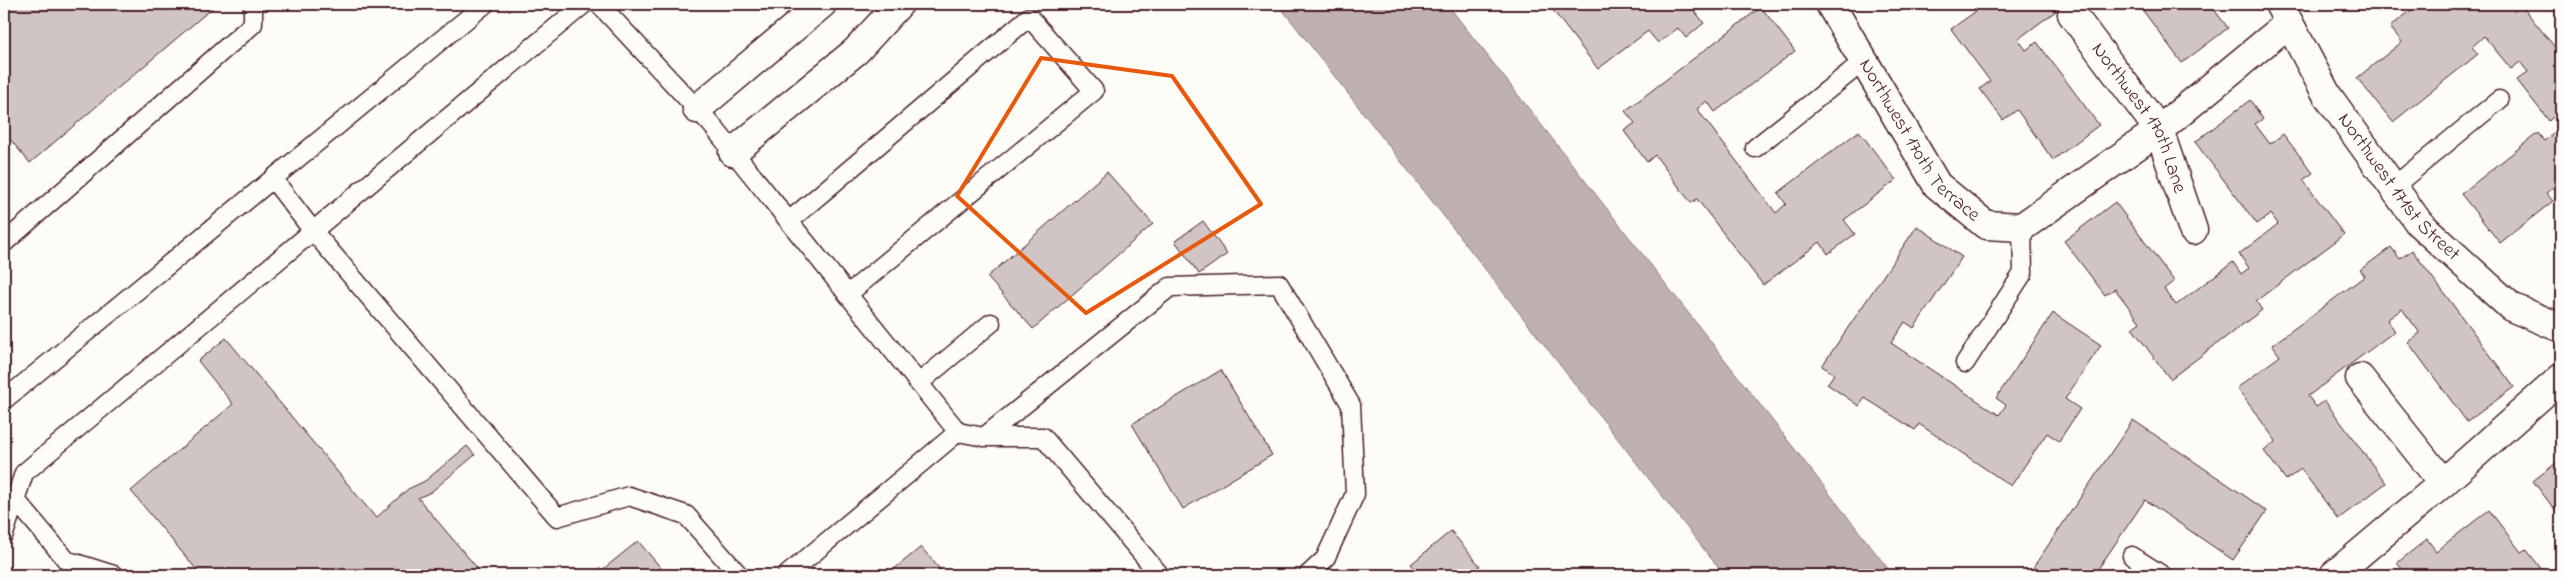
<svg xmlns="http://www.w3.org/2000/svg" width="2565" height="579" font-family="'Indie Flower',sans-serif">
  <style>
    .water { fill: #c0b1b1; stroke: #91777b }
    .building { fill: #d0c5c4; stroke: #4a1f2b }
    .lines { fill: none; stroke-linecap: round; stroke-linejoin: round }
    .lane-casing { stroke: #4a1f2b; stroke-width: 21 }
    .street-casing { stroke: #4a1f2b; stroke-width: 31 }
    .lane { stroke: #fdfcf7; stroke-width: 18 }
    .street { stroke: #fdfcf7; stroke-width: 28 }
    .marked { fill: none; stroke: #e8590c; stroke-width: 4; stroke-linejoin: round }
    .labels { text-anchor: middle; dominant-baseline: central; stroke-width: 4; stroke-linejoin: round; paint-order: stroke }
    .street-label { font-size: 20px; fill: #4a1f2b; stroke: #fdfcf7 }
  </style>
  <rect width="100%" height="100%" fill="#fdfcf7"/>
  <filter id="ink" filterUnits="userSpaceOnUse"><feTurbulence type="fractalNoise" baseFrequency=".02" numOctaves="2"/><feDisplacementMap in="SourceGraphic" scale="10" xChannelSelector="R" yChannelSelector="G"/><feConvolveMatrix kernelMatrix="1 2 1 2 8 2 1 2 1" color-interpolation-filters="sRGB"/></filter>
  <g filter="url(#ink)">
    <!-- water -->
    <path class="water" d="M1278 4H1447L1893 575H1724Z"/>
    <!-- building -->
    <path class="building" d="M4 4H217L30 163 4 132Z
      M1548 4H1689L1704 23 1686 38 1678 28 1658 43 1648 31 1598 69Z
      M1986 4H2050L2056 11 2018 39 2026 50 2037 42 2099 125 2053 160 2017 110 2003 120 1980 89 1990 81 1951 29Z
      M2138 4H2210L2228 28 2182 63Z
      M2419 4H2434L2436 7 2440 4H2520L2558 51 2561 49V127L2553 117 2549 121 2517 80 2528 72 2520 62 2511 69 2484 36 2472 47 2478 54 2393 122 2357 78 2402 42 2390 27Z
      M1761 7 1795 51 1715 112 1707 101 1697 109 1776 213 1786 204 1778 193 1859 131 1896 180 1844 220 1855 234 1828 254 1820 242 1763 285 1697 199 1691 203 1655 155 1647 162 1624 131 1635 123 1625 111Z
      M2250 100 2263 119 2255 124 2270 144 2283 134 2313 173 2303 180 2344 235 2256 301 2262 310 2170 379 2132 328 2140 322 2115 289 2105 295 2064 241 2115 202 2174 281 2164 289 2176 305 2233 262 2241 274 2249 268 2239 254 2278 224 2271 214 2257 224 2195 142Z
      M2561 128V181L2546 193 2553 201 2500 243 2461 194 2538 133 2544 141Z
      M1107 172 1153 224 1033 329 987 277Z
      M1203 221 1227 254 1199 274 1175 241Z
      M1917 226 1962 257 1914 328 1905 322 1891 343 1999 415 2006 405 1996 398 2053 313 2101 345 2065 399 2080 409 2059 441 2047 433 2011 486 1919 424 1915 430 1865 398 1859 406 1827 384 1834 374 1822 366Z
      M2391 247 2400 259 2412 250 2514 387 2467 422 2408 342 2420 333 2402 309 2387 320 2395 331 2308 396 2316 407 2325 401 2386 483 2338 519 2301 469 2286 480 2264 451 2276 441 2237 388 2280 356 2272 345 2365 276 2360 270Z
      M226 338 376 518 408 489 425 481 467 446 475 455 431 492 418 498 483 575H201L131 491 233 404 198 361Z
      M1221 370 1272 455 1183 509 1132 424Z
      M2133 420 2267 511 2233 560 2145 500 2094 575H2028Z
      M2561 459V518L2533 481Z
      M2489 510 2521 552 2526 549 2546 575H2407L2397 563 2427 539 2436 551Z
      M1451 531 1480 566 1468 575H1420L1411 564Z
      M638 541 667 575H596Z
      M921 547 945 575H887Z"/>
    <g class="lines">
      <defs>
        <path id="lane" d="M599 4 711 124 958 432 984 437H1043L1160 575
          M1755 148 1864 61
          M273 179 313 231 557 517 629 496 686 515 739 575
          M2393 187 2499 100
          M789 221 1029 17 1094 91 848 294
          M4 243 253 24V4
          M1965 363 2023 273 2022 227
          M919 383 991 323
          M4 400 485 4
          M984 437 1170 287 1279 284 1351 405 1355 494 1325 559 1308 575
          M15 499 79 575
          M4 534 24 473 584 4
          M2132 556 2162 575
          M66 560 114 575
          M787 575 958 432"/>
        <g id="street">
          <path id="s1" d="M1830 4 1937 185 1986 225 2022 227 2159 130 2289 23"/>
          <path id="s2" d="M2279 4 2327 95 2419 223 2511 307 2561 328"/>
          <path id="s3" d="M2072 14 2159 130 2193 230"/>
          <path d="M697 109 822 4"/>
          <path d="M733 152 856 51 899 4"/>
          <path d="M2360 378 2443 483"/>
          <path d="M2334 575 2443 483 2561 378"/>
        </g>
      </defs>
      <!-- lane casing -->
      <use href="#lane" class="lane-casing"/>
      <!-- street casing -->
      <use href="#street" class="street-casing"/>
      <!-- lane -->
      <use href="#lane" class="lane"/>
      <!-- street -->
      <use href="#street" class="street"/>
    </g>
  </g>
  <!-- marked area -->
  <path class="marked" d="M1041 58 1172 76 1261 204 1086 313 957 196Z"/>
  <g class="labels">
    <!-- street labels -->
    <g class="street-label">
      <text stroke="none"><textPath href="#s3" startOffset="125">Northwest 170th Lane</textPath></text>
      <text stroke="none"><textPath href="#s1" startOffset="164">Northwest 170th Terrace</textPath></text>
      <text stroke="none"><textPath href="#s2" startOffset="220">Northwest 171st Street</textPath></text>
    </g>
  </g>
  <!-- margin -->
  <rect width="2565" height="579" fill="none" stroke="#fdfcf7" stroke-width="20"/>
  <rect x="10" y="10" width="2545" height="559" fill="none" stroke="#4a1f2b" stroke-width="2" filter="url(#ink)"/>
</svg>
